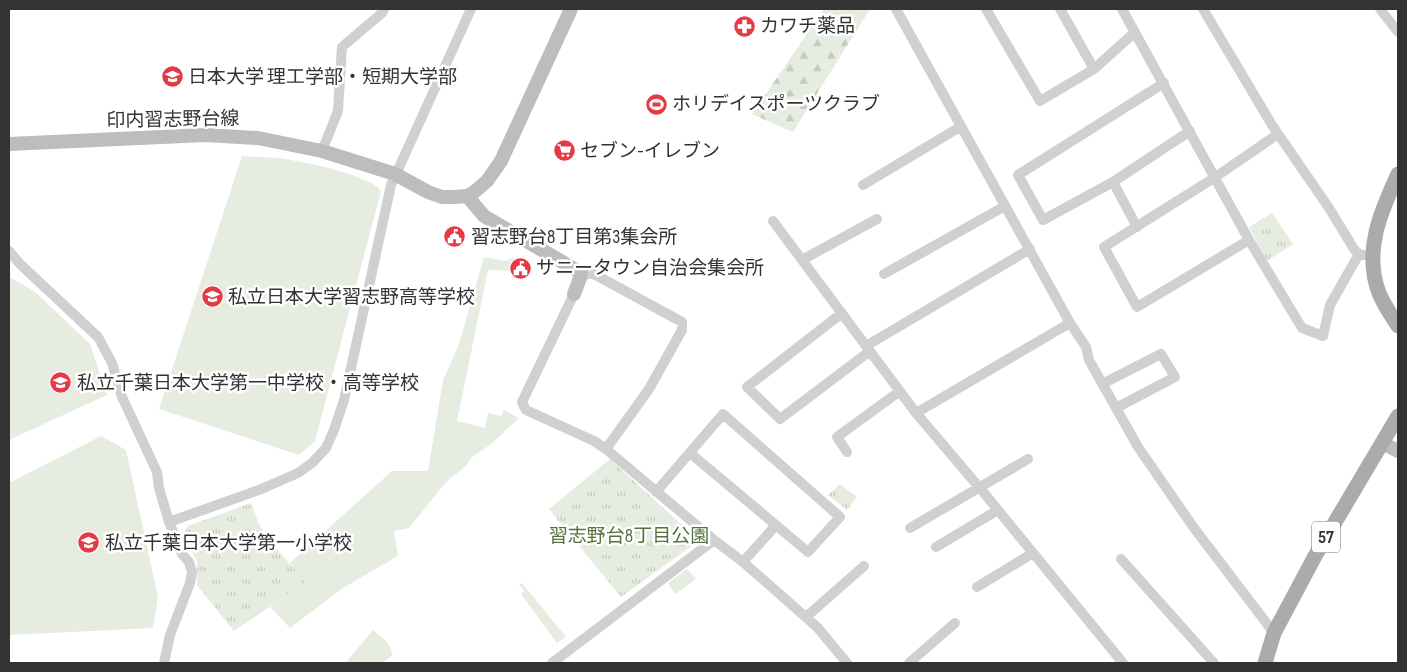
<svg xmlns="http://www.w3.org/2000/svg" width="1407" height="672" font-family="'Sofia Sans Condensed','Noto Sans JP',sans-serif">
  <style>
    .grass { fill: url(#grass-tufts) }
    .forest { fill: url(#forest-firs) }
    .garden { fill: #e6ecdf }
    .lines { fill: none; stroke-linecap: round; stroke-linejoin: round }
    .street { stroke: #d0d0d0; stroke-width: 10 }
    .secondary { stroke: #bdbdbd; stroke-width: 14 }
    .primary { stroke: #ababab; stroke-width: 15 }
    .labels { text-anchor: middle; dominant-baseline: central; stroke-width: 5; stroke-linejoin: round; paint-order: stroke }
    .shield { fill: #fff; stroke: #707070; stroke-width: 1 }
    .shield-label { font-size: 18px; font-weight: bold; fill: #333 }
    .poi-label { font-size: 19px; fill: #333; stroke: #fff; text-anchor: start }
    .street-label { font-size: 19px; fill: #333; stroke: #fff }
    .park-label { font-size: 19px; fill: #56703f; stroke: #fff }
  </style>
  <defs>
    <pattern id="grass-tufts" width="24" height="20" patternUnits="userSpaceOnUse" patternTransform="scale(1.25)"><rect width="24" height="20" fill="#e6ecdf"/><path d="M3 7l-1-3M5 7V3M7 7l1-3M15 17l-1-3M17 17v-4M19 17l1-3" fill="none" stroke="#c6cbc0"/></pattern>
    <pattern id="forest-firs" width="22" height="20" patternUnits="userSpaceOnUse" patternTransform="scale(1.25)"><rect width="22" height="20" fill="#e6ecdf"/><path d="M5 1l3.5 6h-7zM16 11l3.5 6h-7z" fill="#c6cbc0"/></pattern>
  </defs>
  <rect width="100%" height="100%" fill="#fff"/>
  <!-- grass -->
  <path class="grass" d="M1272 213 1293 244 1267 261 1249 227Z
    M610 459 694 536 693 545 621 597 549 509Z
    M840 484 857 497 847 510 828 495Z
    M251 503 259 524 267 538 306 582 234 631 197 585V561L183 536 188 526Z"/>
  <!-- forest -->
  <path class="forest" d="M824 9H870L793 132 752 114Z"/>
  <!-- garden -->
  <path class="garden" d="M242 156C254 157 265 157 277 158 297 160 372 175 381 191L315 441 299 455 159 409Z
    M484 257 507 261 513 257 520 271 488 270 457 421 485 428 488 413 501 416 504 410 519 418 490 445 472 457 466 466 446 482 409 528 394 531 398 556 343 588 290 628 270 607 305 582 290 563 392 471H428L443 380 459 344Z
    M9 277 34 291 90 344 107 395 9 440Z
    M101 436 126 450 158 597 153 628 9 635V483Z
    M687 569 696 579 675 594 668 583Z
    M522 583 566 637 557 643 521 594 524 591 519 585Z
    M373 630 388 643 393 655 382 663H349L347 661Z"/>
  <g class="lines">
    <!-- street -->
    <path class="street" d="M896 9 1070 323 1086 347 1089 360 1138 447 1194 528 1274 633
      M986 9 1040 101 1094 69 1135 32
      M1060 9 1094 69
      M1122 9 1249 240 1302 328 1323 336 1330 305 1359 254
      M1203 9 1272 125 1329 208 1354 249 1359 254 1364 255
      M1380 9 1398 32
      M322 151 338 111 342 47 382 13 384 9
      M1113 182 1043 220 1018 175 1164 83
      M863 185 960 127
      M773 221 916 413 984 493 1123 663
      M1137 227 1113 182 1190 131
      M1249 240 1137 307 1104 247 1214 178 1278 134
      M9 251 20 264 98 337 112 363 122 397 157 472 159 488 169 522 182 554 189 562 192 572 190 583 170 635 164 663
      M802 260 877 219
      M884 274 1005 206
      M580 276 592 273 682 322V330L649 389 606 449
      M574 294 522 402 526 410 594 441 606 449 714 540 743 562 817 627 847 663
      M842 313 747 387 780 419 870 351
      M866 346 1030 249
      M1102 384 1161 354 1175 377 1116 408
      M916 413 1070 323
      M847 452 837 437 900 391
      M656 492 723 414 840 517 808 552 690 453
      M169 522 259 490 298 473 312 463 326 448 334 430 344 400 391 185 471 9
      M910 528 1028 459
      M936 547 998 510
      M1121 559 1214 663
      M743 562 776 525
      M977 587 1033 553
      M806 617 864 566
      M552 663 714 540
      M909 663 955 623"/>
    <!-- secondary -->
    <path class="secondary" d="M9 144 205 135 258 138 322 151 395 174 428 192 442 197H453L467 196 473 193 487 181 501 161 571 9
      M467 196 484 216 581 273 580 278 574 294
      M1382 443 1398 451"/>
    <!-- primary -->
    <path class="primary" d="M1398 174C1381 211 1363 251 1379 293 1384 305 1391 315 1398 326
      M1265 663 1274 633 1315 556 1398 416"/>
  </g>
  <!-- icons -->
  <defs>
    <symbol id="pharmacy-disc" viewBox="-11 -11 22 22"><circle r="9.5" fill="#e63946" stroke="#fff"/><path d="M-2-6h4v4h4v4h-4v4h-4v-4h-4v-4h4Z" fill="#fff"/></symbol>
    <symbol id="university-disc" viewBox="-11 -11 22 22"><circle r="9.5" fill="#e63946" stroke="#fff"/><path d="M0-5L7-2L0 1L-7-2ZM-4 1L0 2.5L4 1V4Q0 6-4 4Z" fill="#fff"/></symbol>
    <symbol id="stadium-disc" viewBox="-11 -11 22 22"><circle r="9.5" fill="#e63946" stroke="#fff"/><path d="M0-5a6.5 5 0 1 0 0 10a6.5 5 0 1 0 0-10ZM-3.5-1.8h7v3.6h-7Z" fill="#fff"/></symbol>
    <symbol id="supermarket-disc" viewBox="-11 -11 22 22"><circle r="9.5" fill="#e63946" stroke="#fff"/><path d="M-6-5.5h2.5l.6 2H6L4.5 2H-2.5L-4.4-4H-6ZM-1.5 3.2a1.3 1.3 0 1 0 .1 0ZM3 3.2a1.3 1.3 0 1 0 .1 0Z" fill="#fff"/></symbol>
    <symbol id="civic-disc" viewBox="-11 -11 22 22"><circle r="9.5" fill="#e63946" stroke="#fff"/><path d="M-.6-6.5H3V-4.5H.6V-3L4-1V1h2V6H-6V1h2V-1L-.6-3ZM-1.2 2.5V6h2.4V2.5Z" fill="#fff"/></symbol>
    <symbol id="school-disc" viewBox="-11 -11 22 22"><circle r="9.5" fill="#e63946" stroke="#fff"/><path d="M0-5L7-2L0 1L-7-2ZM-4 1L0 2.5L4 1V4Q0 6-4 4Z" fill="#fff"/></symbol>
  </defs>
  <g fill-rule="evenodd">
    <use href="#pharmacy-disc" x="732" y="14" width="25" height="25"/>
    <use href="#university-disc" x="160" y="64" width="25" height="25"/>
    <use href="#stadium-disc" x="644" y="92" width="25" height="25"/>
    <use href="#supermarket-disc" x="552" y="138" width="25" height="25"/>
    <use href="#civic-disc" x="442" y="224" width="25" height="25"/>
    <use href="#civic-disc" x="508" y="256" width="25" height="25"/>
    <use href="#school-disc" x="200" y="284" width="25" height="25"/>
    <use href="#school-disc" x="48" y="370" width="25" height="25"/>
    <use href="#school-disc" x="76" y="530" width="25" height="25"/>
  </g>
  <g class="labels">
    <!-- shield labels -->
    <rect class="shield" x="1312" y="521.5" width="28" height="31" rx="4"/>
    <g class="shield-label">
      <text x="1326" y="537">57</text>
    </g>
    <!-- poi labels -->
    <g class="poi-label">
      <text x="760" y="26">カワチ薬品</text>
      <text x="188" y="77">日本大学 理工学部・短期大学部</text>
      <text x="672" y="104">ホリデイスポーツクラブ</text>
      <text x="580" y="151">セブン-イレブン</text>
      <text x="471" y="237">習志野台8丁目第3集会所</text>
      <text x="536" y="268">サニータウン自治会集会所</text>
      <text x="228" y="297">私立日本大学習志野高等学校</text>
      <text x="77" y="383">私立千葉日本大学第一中学校・高等学校</text>
      <text x="105" y="543">私立千葉日本大学第一小学校</text>
    </g>
    <!-- street labels -->
    <g class="street-label">
      <text transform="translate(173 120) rotate(-1)">印内習志野台線</text>
    </g>
    <!-- park labels -->
    <g class="park-label">
      <text x="629" y="536">習志野台8丁目公園</text>
    </g>
  </g>
  <!-- border -->
  <rect width="1407" height="672" fill="none" stroke="#333333" stroke-width="20"/>
</svg>
